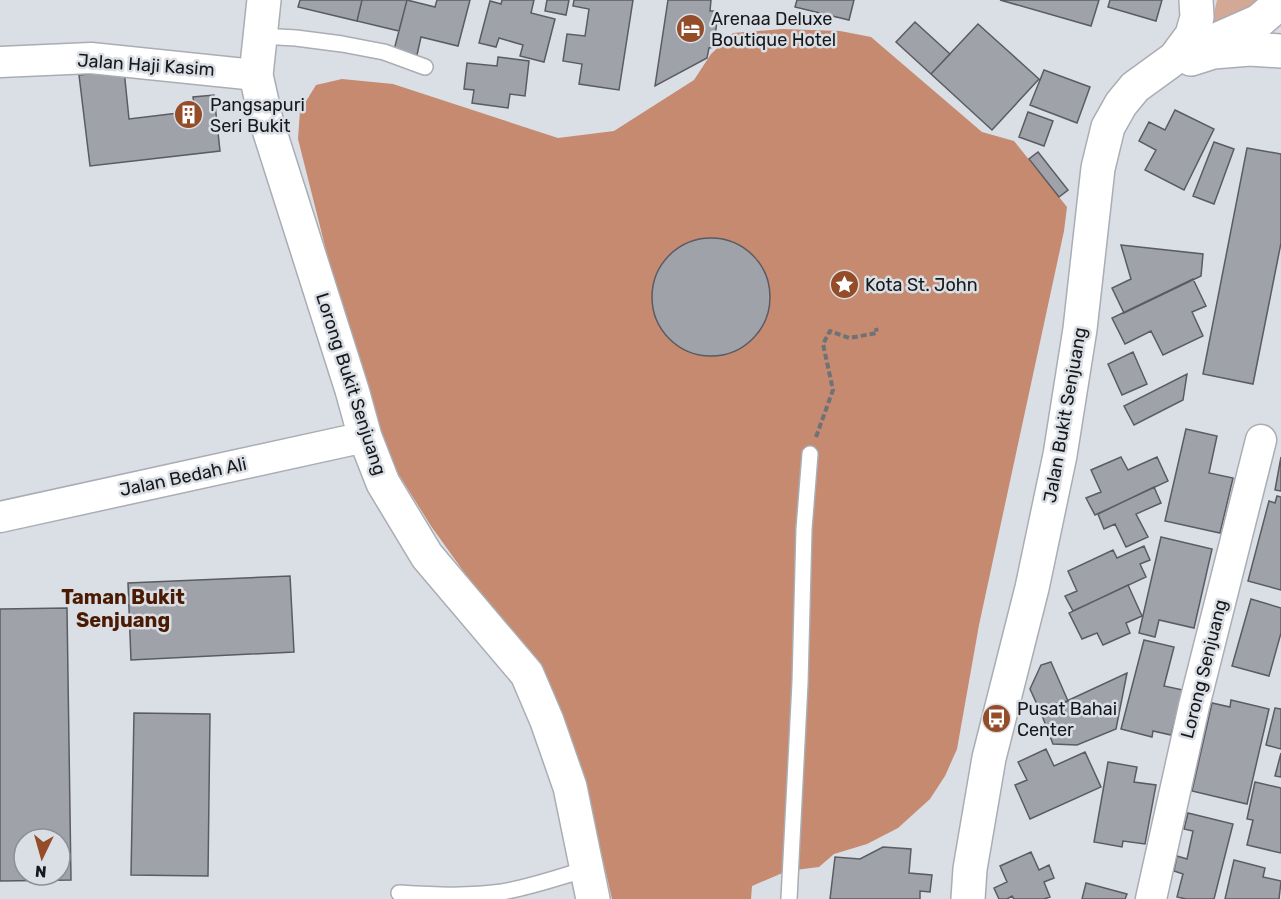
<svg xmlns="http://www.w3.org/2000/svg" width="1281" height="899" font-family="Rubik,sans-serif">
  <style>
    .green { fill: #d3a894 }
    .forest { fill: #c58a6f }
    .building { fill: #9fa3a9; stroke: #595c62; stroke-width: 1.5; fill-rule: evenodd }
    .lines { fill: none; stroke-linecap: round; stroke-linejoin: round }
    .lane-casing { stroke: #aaadb3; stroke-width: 18 }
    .street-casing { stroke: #aaadb3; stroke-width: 33 }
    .secondary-casing { stroke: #aaadb3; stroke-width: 36 }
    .primary-casing { stroke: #aaadb3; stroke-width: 36 }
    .path { stroke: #6f7276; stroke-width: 4; stroke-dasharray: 6 3; stroke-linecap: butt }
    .lane { stroke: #fff; stroke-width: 15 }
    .street { stroke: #fff; stroke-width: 30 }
    .secondary { stroke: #fff; stroke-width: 33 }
    .primary { stroke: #fff; stroke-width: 33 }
    .labels { text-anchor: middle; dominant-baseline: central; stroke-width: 5; stroke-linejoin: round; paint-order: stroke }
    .poi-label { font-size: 18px; fill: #16181a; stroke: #dadee5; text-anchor: start }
    .street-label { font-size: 18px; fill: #16181a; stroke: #dadee5 }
    .neighbourhood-label { font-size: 20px; font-weight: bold; fill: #4a1b02; stroke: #dadee5 }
  </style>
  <rect width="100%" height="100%" fill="#dadee5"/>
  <!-- green -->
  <path class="green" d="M1217 0H1271L1211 26Z"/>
  <!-- forest -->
  <path class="forest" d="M782 29 840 31 871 37 982 132 1014 141 1067 207 1064 231 979 625 957 749 945 776 930 799 898 828 867 844 834 854 819 867 787 871 752 886 751 899H612L599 843 579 762 550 687 479 593 431 526 389 459 374 420 328 258 298 139 300 111 316 85 342 79 393 84 558 138 614 131 694 80 711 54 733 33Z"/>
  <!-- building -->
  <path class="building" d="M300 0H362L357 21 298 7Z
    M362 0H407L399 31 357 21Z
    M407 0 435 7 437 0H470L458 46 421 37 417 55 394 50Z
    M502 0H534L531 13 555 19 544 62 520 56 523 45 499 38 496 47 479 43 490 1 501 4Z
    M547 0H569L566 15 545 11Z
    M574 0H633L619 90 579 84 582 64 563 61 567 34 585 36 589 9 573 6Z
    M668 0H711L710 11H718L714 47 709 48 707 58 655 86Z
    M797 0H854L849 20 795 7Z
    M1000 0H1099L1091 26Z
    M1110 0H1162L1156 21 1108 7Z
    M915 22 950 54 931 74 896 42Z
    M978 24 1039 79 992 130 931 74Z
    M498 57 529 61 525 96 510 94 508 108 472 103 474 90 464 89 467 63 497 66Z
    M124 70 129 119 195 111 193 97 214 95 220 151 90 166 79 75Z
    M1044 70 1090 87 1077 123 1030 105Z
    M1175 110 1214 129 1184 190 1145 170 1156 150 1139 141 1149 122 1165 130Z
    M1028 112 1053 121 1044 146 1019 137Z
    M1214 142 1234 149 1214 204 1193 196Z
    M1247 148 1281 154V243L1253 384 1203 374Z
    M1038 152 1068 190 1059 197 1029 159Z
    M652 297a59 59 0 1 1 118 0a59 59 0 1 1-118 0Z
    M1121 245 1203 254 1201 276 1124 313 1112 288 1131 279Z
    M1193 279 1206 306 1192 312 1203 336 1163 355 1151 331 1125 344 1112 318Z
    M1133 352 1147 384 1122 395 1108 364Z
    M1187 374 1183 400 1134 425 1124 406Z
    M1186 429 1217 436 1209 473 1233 478 1220 533 1165 521Z
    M1121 457 1128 470 1157 457 1168 481 1095 515 1086 498 1101 492 1091 470Z
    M1281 457V491L1275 490Z
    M1154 487 1161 503 1136 514 1148 537 1126 547 1115 524 1104 529 1098 514Z
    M1277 496 1281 497V590L1248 581 1269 501 1275 503Z
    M1161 537 1212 549 1194 628 1159 620 1155 637 1139 633Z
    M1144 546 1150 560 1140 564 1146 577 1073 611 1065 596 1077 591 1068 571 1113 550 1117 558Z
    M290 576 294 652 131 660 128 583Z
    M1128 585 1142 616 1126 623 1130 633 1103 645 1097 633 1082 639 1069 613Z
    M1251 599 1281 608V633L1269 676 1232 666Z
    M67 608 71 880 0 881V609ZM24 839H60V875H24Z
    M1144 640 1174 647 1164 686 1183 690 1171 735 1153 731 1152 737 1121 729Z
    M1051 662 1068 701 1041 713 1030 689 1041 665Z
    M1127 673 1116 729 1077 745 1053 744 1041 713Z
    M1231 700 1269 709 1247 804 1192 791 1212 703 1230 707Z
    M1275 708 1281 709V749L1266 745Z
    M134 713 210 714 208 876 131 875Z
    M1046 749 1054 766 1085 752 1101 787 1030 819 1015 785 1027 780 1018 762Z
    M1281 753V777L1275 776Z
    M1108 762 1137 767 1134 782 1156 785 1145 844 1123 841 1122 847 1094 842Z
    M1255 782 1281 788V853L1247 845 1253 820 1247 819Z
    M1188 813 1233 824 1214 899H1186L1177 897 1183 874 1174 871 1177 856 1187 859 1193 831 1184 829Z
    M883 847 911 849 909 873 932 875 930 892 920 891V899H830L835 857 860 859Z
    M1031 852 1039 870 1049 865 1054 878 1044 882 1050 897 1044 899H1014L1012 896 1007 899H999L994 888 1007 882 1000 866Z
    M1234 860 1265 868 1263 877 1281 881 1279 899H1225Z
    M1086 883 1127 894 1125 899H1082Z"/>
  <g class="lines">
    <defs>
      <path id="lane" d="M260 36 296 38 342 44 384 52 425 67
        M399 893C433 895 468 897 502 892 531 887 559 877 587 869
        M789 899 800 683 804 529 810 454"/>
      <path id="street" d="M0 62 91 58 256 75
        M0 517 365 437
        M1151 899 1194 706 1261 440"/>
      <path id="secondary" d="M1191 59 1213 52 1250 49 1281 51"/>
      <path id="primary" d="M264 0 256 75 266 120 352 390 365 437 383 483 427 556 527 674 547 721 570 787 593 899
        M1175 58 1259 21 1281 2
        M968 899 970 869 989 758 1032 588 1060 455 1080 329 1098 168 1108 127 1121 104 1135 87 1175 58 1192 35 1197 17 1196 0"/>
    </defs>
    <!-- lane casing -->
    <use href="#lane" class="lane-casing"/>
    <!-- street casing -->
    <use href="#street" class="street-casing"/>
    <!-- secondary casing -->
    <use href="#secondary" class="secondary-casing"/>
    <!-- primary casing -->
    <use href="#primary" class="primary-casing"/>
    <!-- path -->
    <path class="path" d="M816 437 833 390 823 344 830 331 849 338 877 333 876 328"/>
    <!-- lane -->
    <use href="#lane" class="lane"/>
    <!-- street -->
    <use href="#street" class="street"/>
    <!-- secondary -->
    <use href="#secondary" class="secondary"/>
    <!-- primary -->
    <use href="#primary" class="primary"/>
  </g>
  <!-- icons -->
  <defs>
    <symbol id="hotel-disc" viewBox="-11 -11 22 22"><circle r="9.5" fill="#944c29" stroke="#dadee5"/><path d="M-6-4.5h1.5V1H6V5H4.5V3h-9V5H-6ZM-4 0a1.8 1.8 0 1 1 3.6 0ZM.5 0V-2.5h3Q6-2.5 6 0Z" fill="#fff"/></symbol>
    <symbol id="building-disc" viewBox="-11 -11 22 22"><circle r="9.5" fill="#944c29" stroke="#dadee5"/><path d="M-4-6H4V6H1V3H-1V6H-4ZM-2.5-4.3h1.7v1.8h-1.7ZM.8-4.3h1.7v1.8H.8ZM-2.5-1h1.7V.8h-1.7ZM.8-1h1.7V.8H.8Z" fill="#fff"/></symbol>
    <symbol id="sight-disc" viewBox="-11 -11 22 22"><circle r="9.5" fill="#944c29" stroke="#dadee5"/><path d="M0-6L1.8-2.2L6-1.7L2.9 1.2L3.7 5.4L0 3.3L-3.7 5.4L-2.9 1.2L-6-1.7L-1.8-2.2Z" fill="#fff"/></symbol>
    <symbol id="bus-disc" viewBox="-11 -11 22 22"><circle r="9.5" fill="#944c29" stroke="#dadee5"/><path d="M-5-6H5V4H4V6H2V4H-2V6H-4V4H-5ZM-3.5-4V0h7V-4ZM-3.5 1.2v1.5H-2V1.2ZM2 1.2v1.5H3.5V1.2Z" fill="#fff"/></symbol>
  </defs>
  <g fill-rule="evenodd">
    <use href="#hotel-disc" x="674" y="12" width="33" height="33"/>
    <use href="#building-disc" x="172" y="98" width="33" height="33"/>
    <use href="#sight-disc" x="828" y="268" width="33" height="33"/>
    <use href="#bus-disc" x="980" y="702" width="33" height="33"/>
  </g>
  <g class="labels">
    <!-- poi labels -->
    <g class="poi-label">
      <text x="711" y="19">Arenaa Deluxe<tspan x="711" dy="21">Boutique Hotel</tspan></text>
      <text x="210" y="105">Pangsapuri<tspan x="210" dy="21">Seri Bukit</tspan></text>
      <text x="865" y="285">Kota St. John</text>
      <text x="1017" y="709">Pusat Bahai<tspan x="1017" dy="21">Center</tspan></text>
    </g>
    <!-- street labels -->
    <g class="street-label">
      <text transform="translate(146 65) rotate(4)">Jalan Haji Kasim</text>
      <text transform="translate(351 384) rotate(72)">Lorong Bukit Senjuang</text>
      <text transform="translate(1065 415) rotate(-80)">Jalan Bukit Senjuang</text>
      <text transform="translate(183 477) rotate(-12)">Jalan Bedah Ali</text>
      <text transform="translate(1204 669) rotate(-76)">Lorong Senjuang</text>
    </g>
    <!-- neighbourhood labels -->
    <g class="neighbourhood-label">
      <text x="123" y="597">Taman Bukit<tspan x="123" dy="23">Senjuang</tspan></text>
    </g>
  </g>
  <!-- north arrow -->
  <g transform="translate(42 857) rotate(185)"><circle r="28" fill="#dadee5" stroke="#8c8f94" stroke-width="1.5"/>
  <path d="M0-4.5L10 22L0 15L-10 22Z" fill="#944c29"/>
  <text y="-9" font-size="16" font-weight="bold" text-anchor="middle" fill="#16181a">N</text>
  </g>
</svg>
